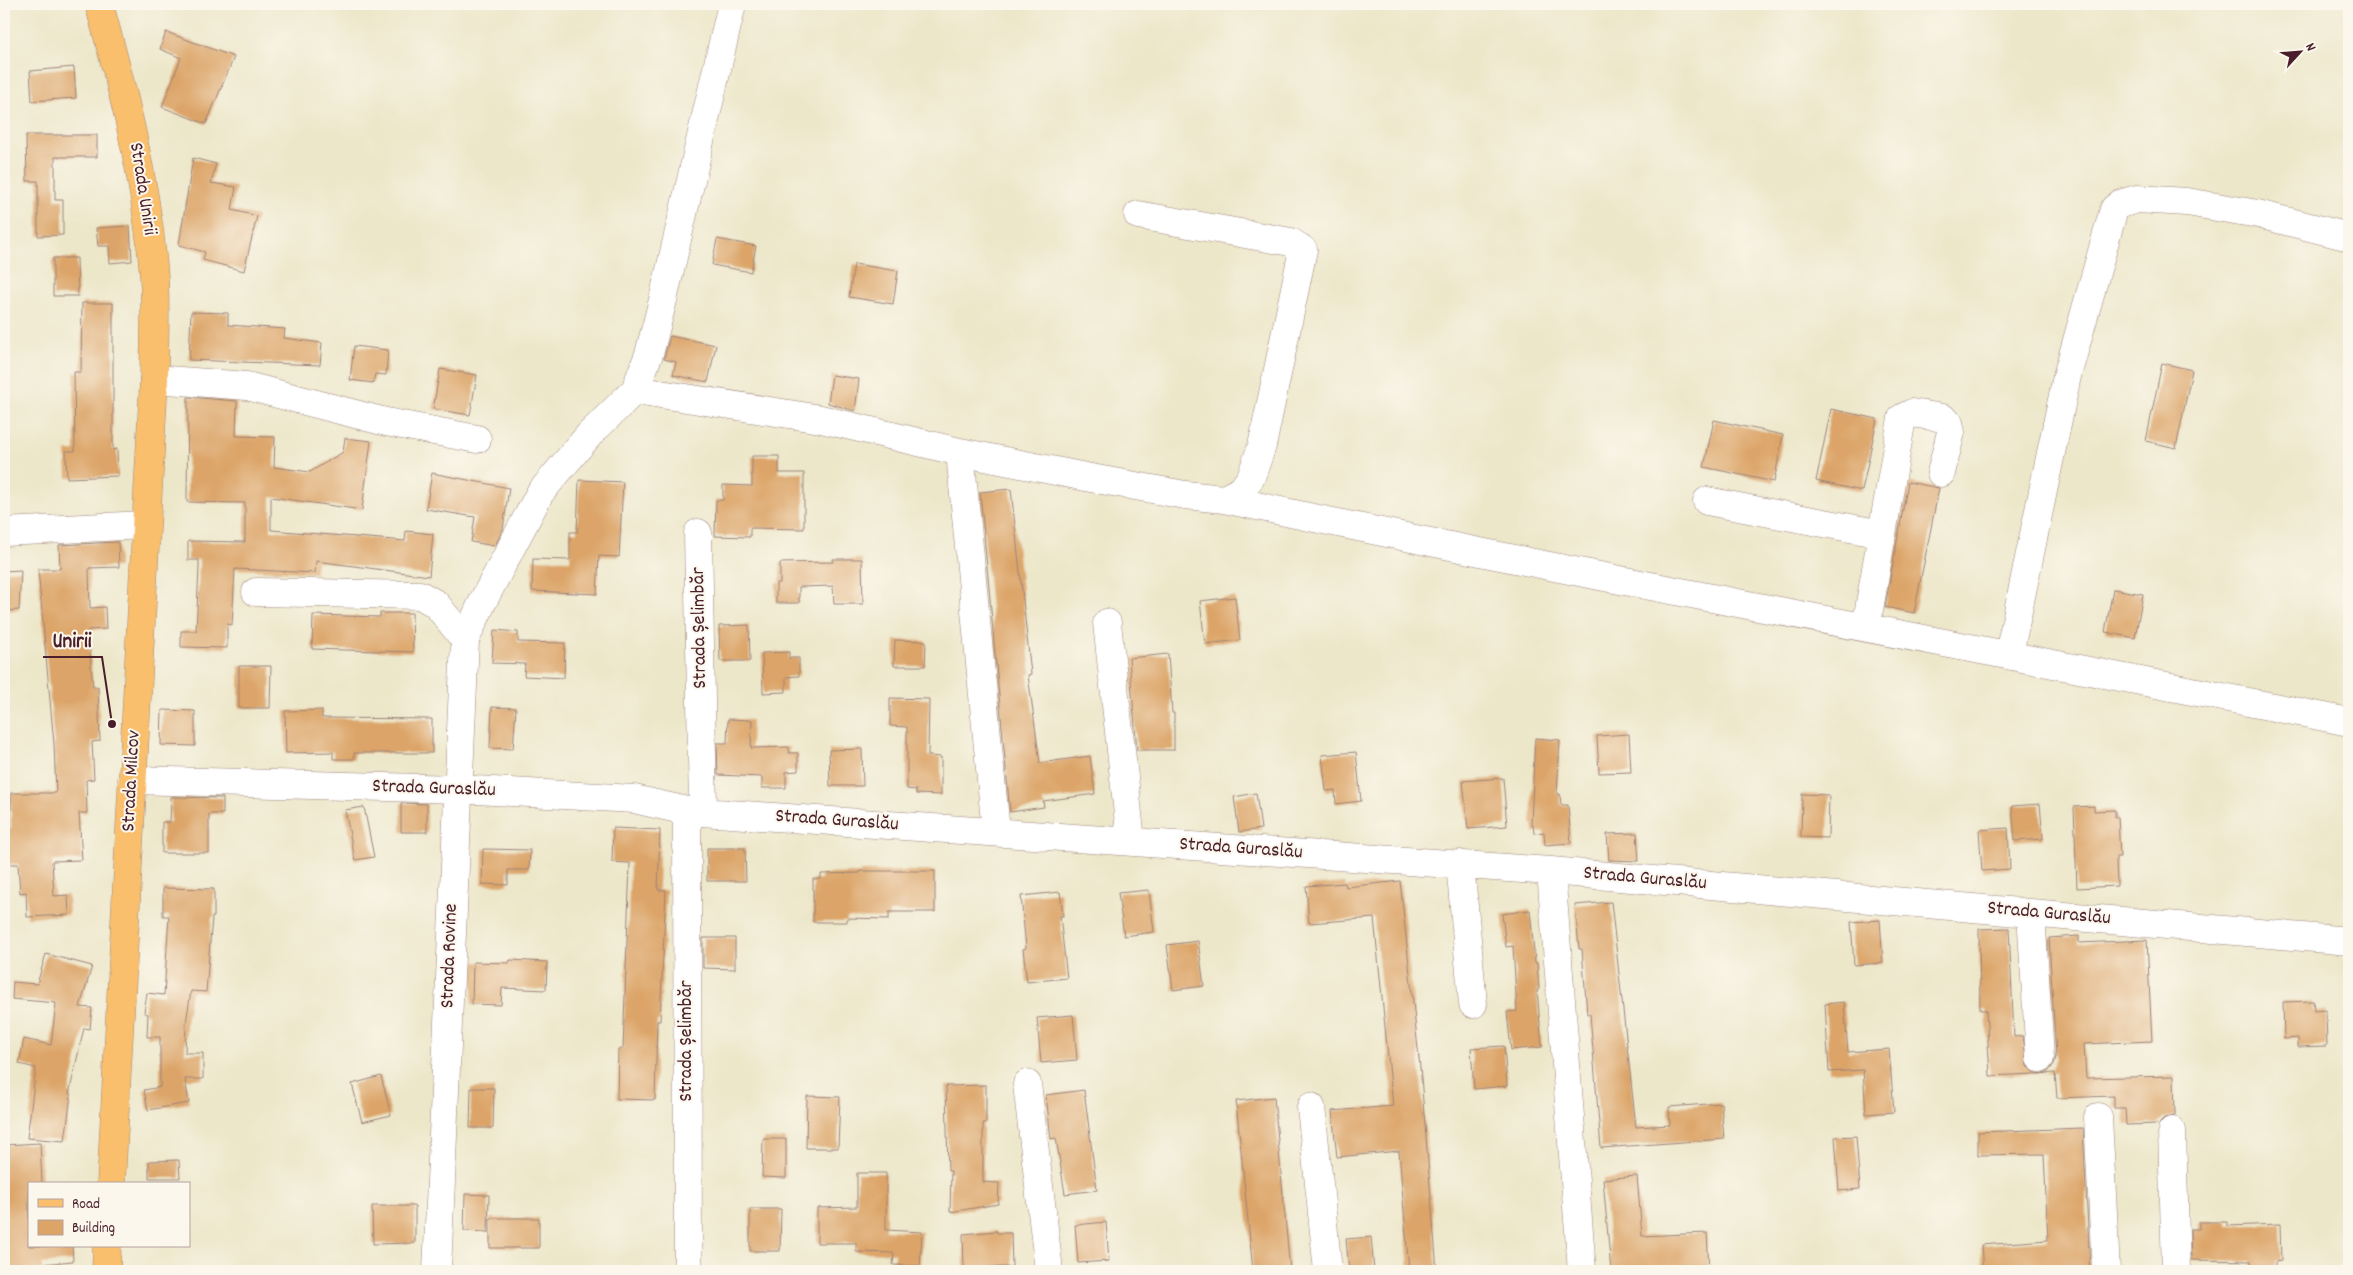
<svg xmlns="http://www.w3.org/2000/svg" width="2353" height="1275" font-family="Dekko,sans-serif">
  <style>
    .building { fill: #dca467 }
    .lines { fill: none; stroke-linecap: round; stroke-linejoin: round }
    .minor-casing { stroke: #9c837a; stroke-width: 29 }
    .major-casing { stroke: #9c837a; stroke-width: 29 }
    .minor { stroke: #fff; stroke-width: 28 }
    .major { stroke: #f9bf6d; stroke-width: 28 }
    .labels { text-anchor: middle; dominant-baseline: central; stroke-width: 4; stroke-linejoin: round; paint-order: stroke }
    .street-label { font-size: 20px; fill: #4a1f2b; stroke: #fbf7ec }
    .leader { fill: none; stroke: #4a1f2b; stroke-width: 2 }
    .callout-dot { fill: #4a1f2b; stroke: #fbf7ec; stroke-width: 2 }
    .callout-label { font-size: 21px; text-anchor: middle; font-weight: bold; fill: #4a1f2b; stroke: #fbf7ec; stroke-width: 4; stroke-linejoin: round; paint-order: stroke }
  </style>
  <rect width="100%" height="100%" fill="#fbf7ec"/>
  <filter id="ink" filterUnits="userSpaceOnUse"><feTurbulence type="fractalNoise" baseFrequency=".02" numOctaves="2"/><feDisplacementMap in="SourceGraphic" scale="10" xChannelSelector="R" yChannelSelector="G"/><feConvolveMatrix kernelMatrix="1 2 1 2 8 2 1 2 1" color-interpolation-filters="sRGB"/></filter>
  <filter id="wash" filterUnits="userSpaceOnUse"><feTurbulence type="fractalNoise" baseFrequency=".0096" numOctaves="4" result="noise"/><feDisplacementMap in="SourceGraphic" scale="20" xChannelSelector="R" yChannelSelector="G"/><feGaussianBlur stdDeviation="1.12" result="paint"/><feColorMatrix in="noise" values="0 0 0 0 0 0 0 0 0 0 0 0 0 0 0 0 0 1.4 0 .05"/><feComposite in="paint" operator="in"/></filter>
  <g filter="url(#wash)">
    <rect width="100%" height="100%" fill="#ede7ca"/>
    <g id="blocks">
      <!-- building -->
      <path class="building" d="M166 32 234 57 206 124 162 107 181 58 160 49Z
        M74 67 76 98 32 101 30 71Z
        M26 135H97V157H55V200H63V235L38 236V181H27Z
        M193 158 216 164 211 183 236 187 232 210 257 216 244 271 203 260 205 252 179 245Z
        M130 226 132 261 110 263 109 246H98L96 228Z
        M717 239 756 246 751 272 712 265Z
        M53 258H77L78 296H53Z
        M854 264 898 271 893 304 849 297Z
        M82 303H113V450L117 449 118 476 67 478 66 451H75L74 372H81Z
        M191 312 228 313V325L285 329 284 338 322 343 320 365 189 360Z
        M670 336 716 345 708 382 673 375 676 362 664 359Z
        M354 346 388 350 386 375 375 374 373 383 350 380Z
        M2162 363 2192 370 2176 448 2146 441Z
        M440 369 477 375 470 415 433 409Z
        M832 375 859 379 855 411 828 403Z
        M188 397 237 401 236 436 275 437 274 467 310 472 343 452 345 438 371 441 362 510 271 497V530L405 541 406 531 433 534 429 576 316 561 315 573 235 569 232 625 227 624V648L181 647V631H196L199 567V560H188V541L245 542V503L187 502Z
        M1831 409 1877 419 1862 491 1816 481Z
        M1714 420 1783 435 1774 482 1704 467Z
        M752 456H779V473H804V529L750 528V537L715 536 716 500H723V485L752 486Z
        M432 473 509 488 503 529 495 546 471 542 475 517 426 509Z
        M579 480 623 482 619 557 599 556 597 594 532 591 533 559 570 560V532H577Z
        M1908 482 1939 488 1914 613 1885 607Z
        M1011 489 1031 674 1028 675 1040 763 1090 756 1095 794 1043 801 1044 807 1010 812 980 492Z
        M118 542 119 567 89 568 90 608 105 607 106 629 88 630 93 687H98L100 741 92 742 94 779 86 780 87 813H79L82 860 52 861 54 896 68 895 69 915 27 917 26 892 20 893 18 864H4V830L11 829V793H56L54 744 38 569H60L59 545Z
        M833 559H862L863 604H834L833 586 799 587V603H776V583H780V563L833 562Z
        M21 570 19 610 4 611V571Z
        M2113 589 2143 594 2135 638 2105 632Z
        M1235 597 1240 640 1205 644 1200 601Z
        M380 613H412L413 652 312 649 313 615 380 617Z
        M749 625 750 661H720L719 626Z
        M494 630 518 632V642L565 643 564 678 524 676 525 664 492 663Z
        M895 640 926 641 925 666H894Z
        M789 652V658H799V676L786 677V692L763 693 762 653Z
        M1168 654 1172 713H1174V750H1137L1129 658Z
        M239 666H271L270 708H239Z
        M890 698 929 699 928 756 941 757V795L916 794V790L907 789V727L890 726Z
        M492 707 516 708 513 749 490 748Z
        M162 710 195 711V746L161 745Z
        M322 710V718L432 719V753H354V759H333V752L286 753 285 711Z
        M728 719 752 720 751 748 789 747V753H798V771L786 772V788H762V777L718 775 717 743H727Z
        M1629 734 1631 772 1599 773 1597 736Z
        M1535 738 1560 740 1557 794H1560L1561 805H1568L1571 843 1545 845 1544 832 1534 833 1533 824H1531Z
        M862 749 863 786H830L829 750Z
        M1356 752 1361 801 1336 804 1335 790 1326 791 1322 755Z
        M1503 778 1507 826 1468 829 1463 781Z
        M1256 793 1261 829 1239 832 1234 797Z
        M1802 794 1829 795 1828 838 1801 837Z
        M171 797 223 798V814H209V853H162V822H170Z
        M401 803 427 804V832H401Z
        M2040 804 2043 839 2015 841 2012 806Z
        M2094 806V811L2115 810V817H2118L2120 857H2116L2117 886 2077 888 2074 807Z
        M364 807 374 857 355 860 345 810Z
        M613 828 660 830 658 890H666L660 1021H657L655 1100 617 1099 618 1049H623L630 863 612 862Z
        M2008 828 2010 869 1982 871 1979 830Z
        M1637 833 1639 861 1609 860 1607 834Z
        M707 848H745L746 881H707Z
        M483 849 530 850 529 870H508V885L482 884Z
        M860 871H935V912H889V919L847 918V922H813V879H821V874L860 873Z
        M1400 881 1421 1077 1437 1271H1409L1399 1151 1337 1157 1332 1111 1393 1106 1374 918 1309 923 1306 886 1345 883 1346 887Z
        M163 888 214 889V917H212L206 992 191 991 186 1023 185 1053H203V1079H185L189 1103 148 1110 144 1090 160 1087V1037H147L148 1014 144 1013 147 993 164 995 169 916H163Z
        M1149 890 1154 932 1124 936 1118 893Z
        M1060 892 1063 916H1060L1067 978 1027 982 1023 949 1026 948 1021 896Z
        M1611 902 1636 1127 1670 1125 1669 1107 1721 1103 1724 1139 1601 1148 1590 1014H1587L1582 949H1579L1575 905Z
        M1530 910 1535 963H1537L1539 989 1537 990 1542 1047 1511 1050 1507 1012 1517 1011 1513 946 1506 947 1502 914Z
        M1880 920 1883 963 1854 965 1851 922Z
        M2009 928 2014 1037 2023 1036 2027 1066 2033 1072 2040 1074 2049 1071 2054 1064 2056 1057 2049 938 2079 936V943L2147 940 2152 1041 2084 1044 2086 1078 2174 1076 2175 1116 2164 1118 2158 1124 2126 1125 2125 1108H2114V1096L2057 1098 2055 1073 1990 1076 1986 1010H1980L1979 929Z
        M703 938H735V969L703 968Z
        M1198 941 1204 986 1173 990 1167 945Z
        M46 954 92 966 80 1007 92 1008 90 1029 84 1028 69 1094 71 1095 65 1141 27 1138 36 1068 19 1064 24 1039 51 1045 56 1003 12 999 13 982 37 984Z
        M510 960 547 962 546 990 502 988 501 1005 472 1004 473 962 509 963Z
        M2313 1001 2314 1011 2326 1010 2327 1046 2298 1047V1038L2284 1039 2283 1002Z
        M1844 1002 1848 1052 1889 1049 1894 1112 1866 1114 1863 1070 1829 1072 1825 1004Z
        M1073 1015 1077 1060 1041 1063 1037 1018Z
        M1504 1046 1507 1086 1474 1089 1471 1048Z
        M381 1076 391 1115 362 1122 352 1084Z
        M986 1085V1123H983V1182L999 1183 998 1204 950 1212 951 1171H948L946 1086Z
        M471 1088H494L493 1128H470Z
        M1084 1090 1097 1190 1065 1194 1056 1138 1051 1139 1046 1095Z
        M807 1096 840 1097 838 1148H806Z
        M1274 1097 1290 1271H1253L1236 1101Z
        M2083 1128 2090 1271H1983L1981 1245 2048 1240 2044 1154 1978 1155V1132Z
        M1856 1136 1860 1189 1839 1191 1835 1137Z
        M763 1139H786V1178L762 1177Z
        M40 1143 42 1184H29V1246H72L73 1261 42 1264V1270L4 1271V1145Z
        M179 1160 180 1178H149V1161Z
        M857 1173H886V1230L922 1232 920 1266 893 1265 894 1253 856 1252V1243H817V1208L857 1207Z
        M1637 1176 1642 1236 1707 1233 1709 1271H1611L1603 1179Z
        M465 1194 489 1195 488 1232 464 1231Z
        M372 1206H415V1243L373 1244Z
        M750 1209H781L780 1251H750Z
        M490 1218H539V1248H490Z
        M1106 1222 1109 1261 1078 1263 1075 1225Z
        M2199 1222H2227V1226L2280 1224 2281 1261 2275 1262V1271H2252L2251 1261 2191 1260 2190 1229H2199Z
        M997 1231V1233H1011L1012 1267 964 1268 963 1234Z
        M1371 1237 1374 1271H1349L1346 1239Z"/>
    </g>
  </g>
  <g filter="url(#ink)">
    <use href="#blocks" fill-opacity="0" stroke="#9c837a" stroke-width="1"/>
    <g class="lines">
      <defs>
        <path id="minor" d="M154 379 247 386 386 422 477 439
          M635 390 821 419 960 452 1091 478 1185 495 1224 499 1242 490 1251 477 1262 446 1303 250 1291 242 1138 215
          M960 452 996 832
          M1224 499C1598 579 1974 647 2349 722
          M1707 501 1882 534
          M4 532 144 525
          M698 533 703 812
          M256 592 420 595 436 604 465 640
          M1107 623 1131 841
          M1866 627 1902 418 1912 413 1943 418 1949 423 1951 432 1941 473
          M2009 654 2067 376 2114 209 2120 204 2137 199 2187 202 2258 214 2349 237
          M132 780 457 789 634 799 687 811 1551 871 2349 941
          M687 811 688 1271
          M1460 864 1473 1004
          M1551 871 1582 1271
          M2031 913 2040 1058
          M1027 1084 1049 1271
          M1311 1107 1328 1271
          M2098 1117 2106 1271
          M2172 1131 2176 1271
          M437 1271 465 640 483 601 540 493 589 435 635 390 649 354 663 300 732 4"/>
        <path id="major" d="M99 4C123 90 145 175 153 265 157 302 154 341 154 379L111 1184
          M106 1271 107 1246"/>
      </defs>
      <!-- minor casing -->
      <use href="#minor" class="minor-casing"/>
      <!-- major casing -->
      <use href="#major" class="major-casing"/>
      <!-- minor -->
      <use href="#minor" class="minor"/>
      <!-- major -->
      <use href="#major" class="major"/>
    </g>
  </g>
  <g class="labels">
    <!-- street labels -->
    <g class="street-label">
      <text transform="translate(142 189) rotate(81)">Strada Unirii</text>
      <text transform="translate(700 628) rotate(-91)">Strada Șelimbăr</text>
      <text transform="translate(132 781) rotate(-87)">Strada Milcov</text>
      <text transform="translate(434 789) rotate(2)">Strada Guraslău</text>
      <text transform="translate(837 821) rotate(4)">Strada Guraslău</text>
      <text transform="translate(1241 849) rotate(4)">Strada Guraslău</text>
      <text transform="translate(1645 879) rotate(5)">Strada Guraslău</text>
      <text transform="translate(2049 914) rotate(5)">Strada Guraslău</text>
      <text transform="translate(450 956) rotate(-88)">Strada Rovine</text>
      <text transform="translate(687 1041) rotate(-90)">Strada Șelimbăr</text>
    </g>
  </g>
  <!-- callouts -->
  <path class="leader" d="M112 724L102 657H43"/>
  <circle class="callout-dot" cx="112" cy="724" r="5"/>
  <g class="callout-label">
    <text x="72" y="647">Unirii</text>
  </g>
  <!-- margin -->
  <rect width="2353" height="1275" fill="none" stroke="#fbf7ec" stroke-width="20"/>
  <!-- legend -->
  <rect x="28" y="1182" width="162" height="65" fill="#fbf7ec" stroke="#b4a19f"/>
  <rect x="38" y="1199" width="25" height="8" fill="#f9bf6d" stroke="#b4a19f"/>
  <text x="72" y="1208" font-size="15" fill="#4a1f2b">Road</text>
  <rect x="38" y="1220" width="25" height="15" fill="#dca467" stroke="#b4a19f"/>
  <text x="72" y="1232" font-size="15" fill="#4a1f2b">Building</text>
  <!-- north arrow -->
  <g transform="translate(2300 52) rotate(64)" stroke="#fbf7ec" stroke-width="4" paint-order="stroke">
  <path d="M0-4L9 19L0 12L-9 19Z" fill="#4a1f2b"/>
  <text y="-8" font-size="14" font-weight="bold" text-anchor="middle" fill="#4a1f2b">N</text>
  </g>
</svg>
